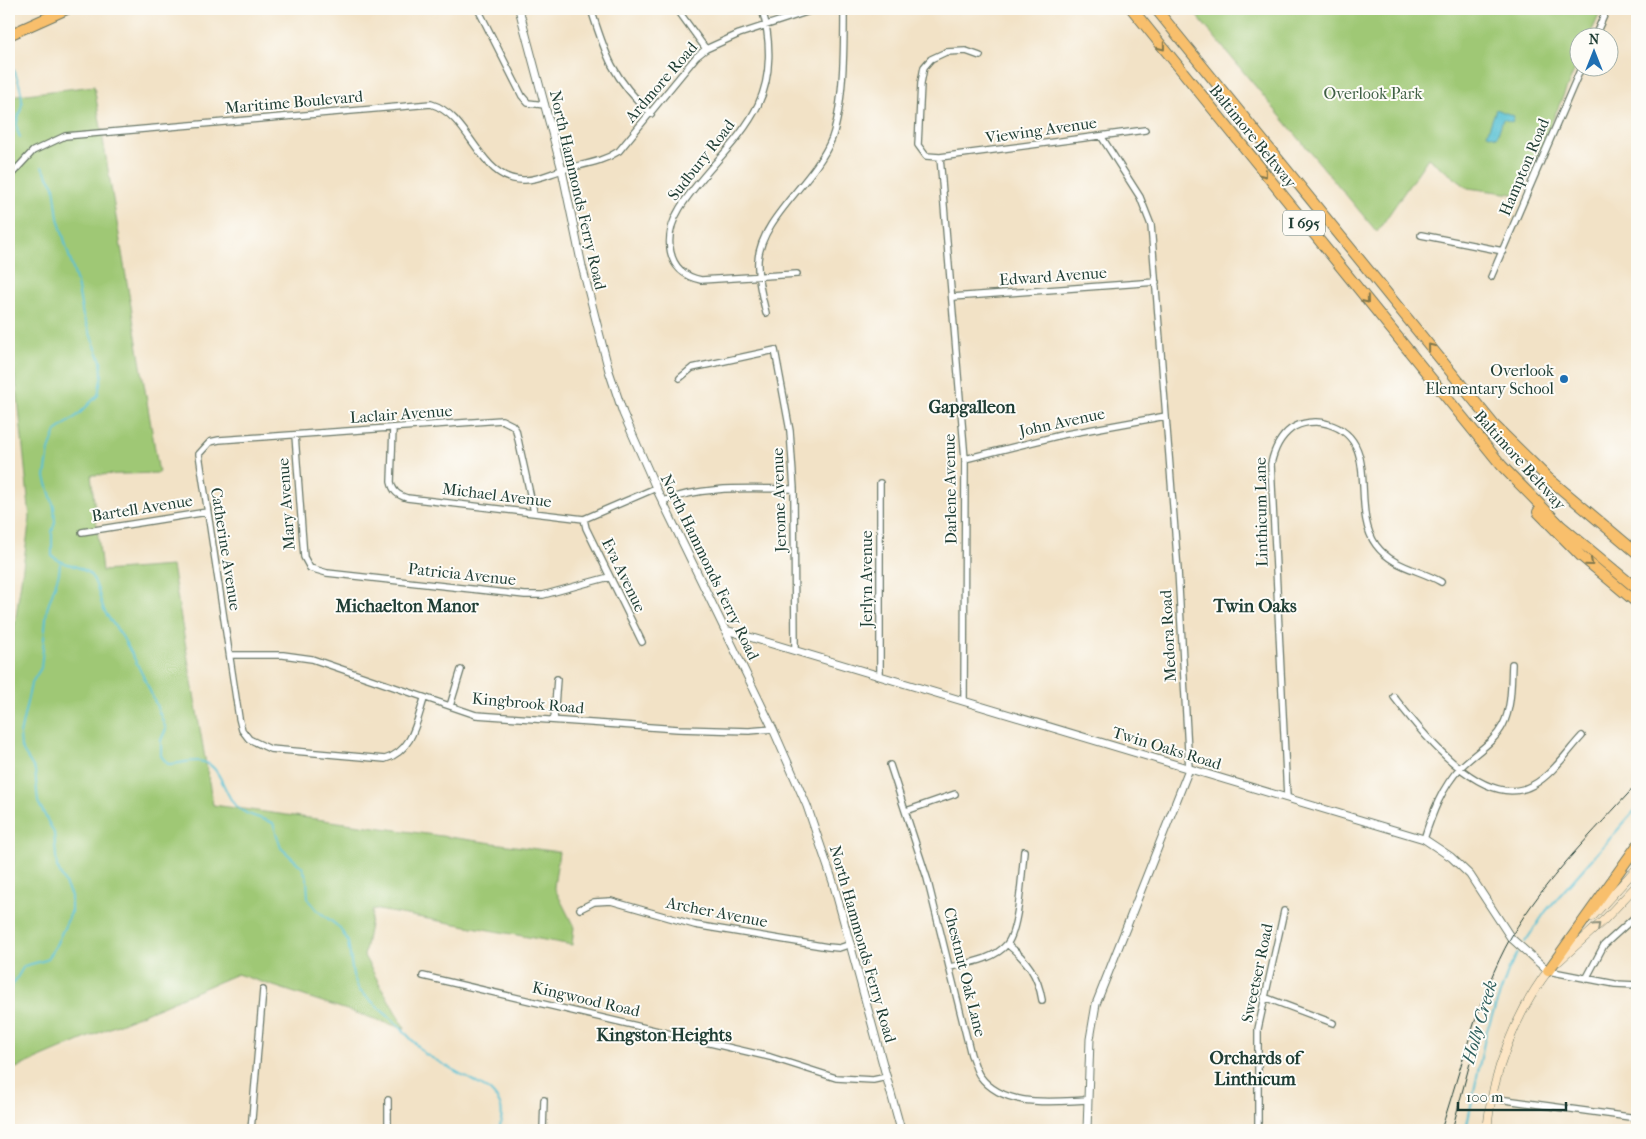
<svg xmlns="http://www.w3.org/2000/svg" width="1646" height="1139" font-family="'IM FELL French Canon',serif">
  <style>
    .green { fill: #9fc874; stroke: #5f8254 }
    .water { fill: #58c1d4; stroke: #3c7f84 }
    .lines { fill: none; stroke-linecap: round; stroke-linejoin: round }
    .stream { stroke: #58c1d4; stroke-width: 2 }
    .minor-casing { stroke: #697767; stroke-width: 8 }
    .tertiary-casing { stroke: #697767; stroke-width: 9 }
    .secondary-casing { stroke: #697767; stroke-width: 9 }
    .motorway-casing { stroke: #697767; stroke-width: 12 }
    .minor { stroke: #fff; stroke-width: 5.5 }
    .tertiary { stroke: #fff; stroke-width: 7 }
    .secondary { stroke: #fce5c4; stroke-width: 8 }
    .motorway { stroke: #f8bf6c; stroke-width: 10 }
    .tram { stroke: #1f3d34; stroke-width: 1 }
    .oneway { stroke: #81784d }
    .oneway2 { stroke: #8e917c }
    .poi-dot { fill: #1f6fb2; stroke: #fdfcf7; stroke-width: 2 }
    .labels { text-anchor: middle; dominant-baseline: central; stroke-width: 4; stroke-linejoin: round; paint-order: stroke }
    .shield { fill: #fdfcf7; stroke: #62766e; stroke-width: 1 }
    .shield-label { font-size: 15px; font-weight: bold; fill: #1f3d34 }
    .street-label { font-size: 16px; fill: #1f3d34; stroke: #fdfcf7 }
    .park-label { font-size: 16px; fill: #3f6044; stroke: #fdfcf7 }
    .poi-label { font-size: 16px; fill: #1f3d34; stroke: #fdfcf7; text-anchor: end }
    .neighbourhood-label { font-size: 18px; font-weight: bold; fill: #1f3d34; stroke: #fdfcf7 }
    .water-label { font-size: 18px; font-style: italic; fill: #2d5e5c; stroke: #fdfcf7 }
  </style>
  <rect width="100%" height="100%" fill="#fdfcf7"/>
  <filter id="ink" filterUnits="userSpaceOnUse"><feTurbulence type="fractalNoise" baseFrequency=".02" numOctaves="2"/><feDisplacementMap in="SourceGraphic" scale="10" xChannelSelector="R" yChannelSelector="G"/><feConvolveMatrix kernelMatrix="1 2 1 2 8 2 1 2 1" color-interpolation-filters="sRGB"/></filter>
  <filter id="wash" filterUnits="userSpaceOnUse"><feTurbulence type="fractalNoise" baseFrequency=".0096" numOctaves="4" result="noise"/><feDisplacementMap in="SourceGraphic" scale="20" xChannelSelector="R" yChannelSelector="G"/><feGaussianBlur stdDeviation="1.12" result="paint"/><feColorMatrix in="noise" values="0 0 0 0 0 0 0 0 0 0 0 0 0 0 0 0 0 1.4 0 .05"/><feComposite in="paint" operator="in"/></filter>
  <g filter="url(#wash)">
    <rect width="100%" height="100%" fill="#f2e2c6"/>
    <!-- green -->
    <path class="green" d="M1191 9H1602L1589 37 1578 38V62L1520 195 1468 188 1428 158 1377 232Z
      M94 86 159 473 91 475 102 571 172 566 213 805 559 852 554 887 574 927 572 945 373 909 364 956 405 1029 237 974 9 1071V875L14 862 9 802V665L30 518 17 388 9 345V96Z"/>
    <!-- water -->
    <path class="water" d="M1496 109 1514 116 1512 122 1503 119 1497 137 1487 134Z"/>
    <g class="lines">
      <!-- stream -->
      <path class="stream" d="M14 70C18 80 22 90 22 102 21 116 12 123 20 137
        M42 167 54 186 58 218 77 283 83 316 101 361 102 374 98 395 78 415 56 431 49 450 45 477 54 507 55 522 52 532V556C63 566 84 565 92 577 99 587 99 599 104 610 109 620 117 628 123 638 140 667 154 698 166 729L161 740V756L168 764C178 764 186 761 196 761 221 760 222 791 235 805 245 816 261 817 273 823L281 848 302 867 307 878 308 899 317 910 340 928 348 942 353 975 359 990 398 1025 425 1054 489 1090C503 1103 504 1112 499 1130
        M1525 942 1546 911 1637 808
        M9 991 24 966 46 960 55 947 71 913V896L57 867 54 833 38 802 35 770 21 748 20 734 31 684 41 668 47 609 59 573 60 564
        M1466 1130 1486 1033 1509 969 1518 953"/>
    </g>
  </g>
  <g filter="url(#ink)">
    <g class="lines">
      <defs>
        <path id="minor" d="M478 9 522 96 528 103 545 105
          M591 9C606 57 613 78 651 114
          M677 9 706 49
          M762 9C771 39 772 76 758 105 739 144 703 171 680 208 663 236 665 273 701 280L797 274
          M1594 38 1607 9
          M980 56 966 51 946 52 931 59 924 67 921 83 918 145 926 156 940 157 1145 130
          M1101 136 1140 197 1151 225 1178 570 1189 769
          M940 157 965 459 964 701
          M9 177 33 151 65 136 431 104C472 116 479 182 525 180 538 180 549 174 562 170 582 164 601 163 619 151L696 57 706 49 739 34 816 9
          M1421 235 1503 251
          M1491 277 1581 68
          M952 297 1156 282
          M766 313C762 296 757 278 758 260 762 216 815 182 832 138 844 104 844 46 844 9
          M680 378 692 368 775 350 790 431 794 489 795 650
          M393 428 391 482C393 491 397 495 407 498L584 519 656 488
          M295 435 304 557 310 568 327 573 525 595H543L609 577
          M965 459 1061 435 1166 416
          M663 501C704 485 751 489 794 489
          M584 519 586 528 642 642
          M82 532 207 512
          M230 655H283L312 659 476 715 678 729 749 731 773 729
          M880 675V483
          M1394 697C1420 731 1484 813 1533 785 1553 774 1567 752 1582 736
          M424 699C416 724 412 751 385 759L270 749 249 739 242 730 239 718 199 454 210 442 219 440 502 420 512 425 516 430 534 512
          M450 706 461 670
          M554 719 557 679
          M890 765 927 878 971 1055C974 1061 976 1071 980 1076 1004 1109 1054 1101 1088 1100
          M1287 797 1271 464C1274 450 1279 438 1291 429 1301 422 1317 420 1328 424 1383 440 1349 508 1376 545 1393 568 1419 569 1441 582
          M906 811 955 794
          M1424 839C1432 814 1442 787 1460 768 1474 753 1494 743 1503 725 1512 707 1511 683 1512 664
          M580 909 594 902 611 901 695 925 828 947 839 948 851 944
          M1007 944C1027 960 1038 975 1042 1000
          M950 967C968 963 994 960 1007 944 1019 929 1022 872 1024 851
          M1548 971 1615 984 1637 985
          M423 976 770 1057 836 1078 873 1080 887 1077
          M1586 979 1604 945 1637 915
          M1264 997 1333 1023
          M1491 1098 1637 1118
          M251 1130 263 990
          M388 1130V1100
          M543 1130 544 1100
          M1258 1130V1029L1284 911"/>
        <path id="tertiary" d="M519 9 562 170 582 266 609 371 623 413 656 488 773 729 807 806 833 882 901 1130
          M726 630 1424 839 1451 857 1470 875 1511 938 1548 971
          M1087 1130 1090 1039 1096 1004 1189 769"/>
        <path id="secondary" d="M1592 917 1637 868
          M1559 961 1605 919 1637 885
          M1487 1130C1492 1074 1515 1014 1550 968"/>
        <path id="motorway" d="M1132 9 1502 466 1560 525 1637 589
          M1156 9 1494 425 1548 478 1637 553
          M9 35 67 9
          M1538 512 1581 556 1637 603
          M1548 971 1637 846"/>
      </defs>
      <!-- minor casing -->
      <use href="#minor" class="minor-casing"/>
      <!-- tertiary casing -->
      <use href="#tertiary" class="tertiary-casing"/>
      <!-- secondary casing -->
      <use href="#secondary" class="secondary-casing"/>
      <!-- motorway casing -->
      <use href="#motorway" class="motorway-casing"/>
      <!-- minor -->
      <use href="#minor" class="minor"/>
      <!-- tertiary -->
      <use href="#tertiary" class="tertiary"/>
      <!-- secondary -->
      <use href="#secondary" class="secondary"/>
      <!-- motorway -->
      <use href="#motorway" class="motorway"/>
      <!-- tram -->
      <path class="tram" d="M1441 1130C1462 1066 1478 996 1511 937 1544 880 1593 833 1637 784
        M1452 1130 1470 1063"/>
    </g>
    <!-- one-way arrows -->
    <defs><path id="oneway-chevron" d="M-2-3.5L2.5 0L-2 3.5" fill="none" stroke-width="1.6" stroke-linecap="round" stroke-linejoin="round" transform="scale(1.25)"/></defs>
    <g class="oneway">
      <use href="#oneway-chevron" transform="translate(1162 47) rotate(51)"/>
      <use href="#oneway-chevron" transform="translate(1264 174) rotate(51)"/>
      <use href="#oneway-chevron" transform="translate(1366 300) rotate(51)"/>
      <use href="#oneway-chevron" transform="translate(1431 347) rotate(-129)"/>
      <use href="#oneway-chevron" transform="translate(1590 563) rotate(40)"/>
    </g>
    <use class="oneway2" href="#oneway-chevron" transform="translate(1597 926) rotate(-42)"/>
  </g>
  <!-- markers -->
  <circle class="poi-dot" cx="1564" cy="379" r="5"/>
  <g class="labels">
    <!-- shield labels -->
    <rect class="shield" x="1283" y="210.5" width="42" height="25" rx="4"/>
    <g class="shield-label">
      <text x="1304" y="223">I 695</text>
    </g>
    <!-- street labels -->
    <g class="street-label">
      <text transform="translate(661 82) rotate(-49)">Ardmore Road</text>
      <text transform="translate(294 102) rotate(-5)">Maritime Boulevard</text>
      <text transform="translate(1041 130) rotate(-8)">Viewing Avenue</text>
      <text transform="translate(1253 136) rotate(51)">Baltimore Beltway</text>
      <text transform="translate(701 160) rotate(-52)">Sudbury Road</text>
      <text transform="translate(1524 167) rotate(-67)">Hampton Road</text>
      <text transform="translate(578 190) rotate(77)">North Hammonds Ferry Road</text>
      <text transform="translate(1053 276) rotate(-4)">Edward Avenue</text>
      <text transform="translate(401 414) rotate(-4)">Laclair Avenue</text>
      <text transform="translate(1062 422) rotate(-12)">John Avenue</text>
      <text transform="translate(1520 460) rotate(48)">Baltimore Beltway</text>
      <text transform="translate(950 489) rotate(-91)">Darlene Avenue</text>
      <text transform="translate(497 495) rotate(7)">Michael Avenue</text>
      <text transform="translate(779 500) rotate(-92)">Jerome Avenue</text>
      <text transform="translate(286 504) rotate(-94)">Mary Avenue</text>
      <text transform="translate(142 508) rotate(-9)">Bartell Avenue</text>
      <text transform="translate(1261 512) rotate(-91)">Linthicum Lane</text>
      <text transform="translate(226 549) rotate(81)">Catherine Avenue</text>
      <text transform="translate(710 567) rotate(64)">North Hammonds Ferry Road</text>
      <text transform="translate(462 574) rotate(6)">Patricia Avenue</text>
      <text transform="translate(624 575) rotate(64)">Eva Avenue</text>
      <text transform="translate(866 579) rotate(-90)">Jerlyn Avenue</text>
      <text transform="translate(1168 636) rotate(-93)">Medora Road</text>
      <text transform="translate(528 703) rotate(5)">Kingbrook Road</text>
      <text transform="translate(1167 748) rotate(17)">Twin Oaks Road</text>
      <text transform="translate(717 912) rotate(11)">Archer Avenue</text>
      <text transform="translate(863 944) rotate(74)">North Hammonds Ferry Road</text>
      <text transform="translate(965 972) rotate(76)">Chestnut Oak Lane</text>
      <text transform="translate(1257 973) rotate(-78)">Sweetser Road</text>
      <text transform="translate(586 999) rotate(13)">Kingwood Road</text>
    </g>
    <!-- park labels -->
    <g class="park-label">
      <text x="1373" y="93">Overlook Park</text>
    </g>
    <!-- poi labels -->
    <g class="poi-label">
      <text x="1554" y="370">Overlook<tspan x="1554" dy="18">Elementary School</tspan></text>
    </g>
    <!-- neighbourhood labels -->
    <g class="neighbourhood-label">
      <text x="972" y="407">Gapgalleon</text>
      <text x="407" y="606">Michaelton Manor</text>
      <text x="1255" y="606">Twin Oaks</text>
      <text x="664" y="1035">Kingston Heights</text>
      <text x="1255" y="1058">Orchards of<tspan x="1255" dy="21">Linthicum</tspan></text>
    </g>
    <!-- water labels -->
    <g class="water-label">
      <text transform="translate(1480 1022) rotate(-74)">Holly Creek</text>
    </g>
  </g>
  <!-- margin -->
  <rect width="1646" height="1139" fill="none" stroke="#fdfcf7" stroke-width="30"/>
  <!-- north arrow -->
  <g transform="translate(1594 52)"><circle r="24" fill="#fdfcf7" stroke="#a4b0a9"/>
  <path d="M0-4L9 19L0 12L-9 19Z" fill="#1f6fb2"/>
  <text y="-8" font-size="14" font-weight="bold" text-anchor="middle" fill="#1f3d34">N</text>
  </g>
  <!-- scale -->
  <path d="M1458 1102v8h108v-8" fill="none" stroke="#1f3d34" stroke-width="2.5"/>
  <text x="1466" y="1102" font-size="15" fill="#1f3d34" stroke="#fdfcf7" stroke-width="4" paint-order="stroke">100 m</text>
</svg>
